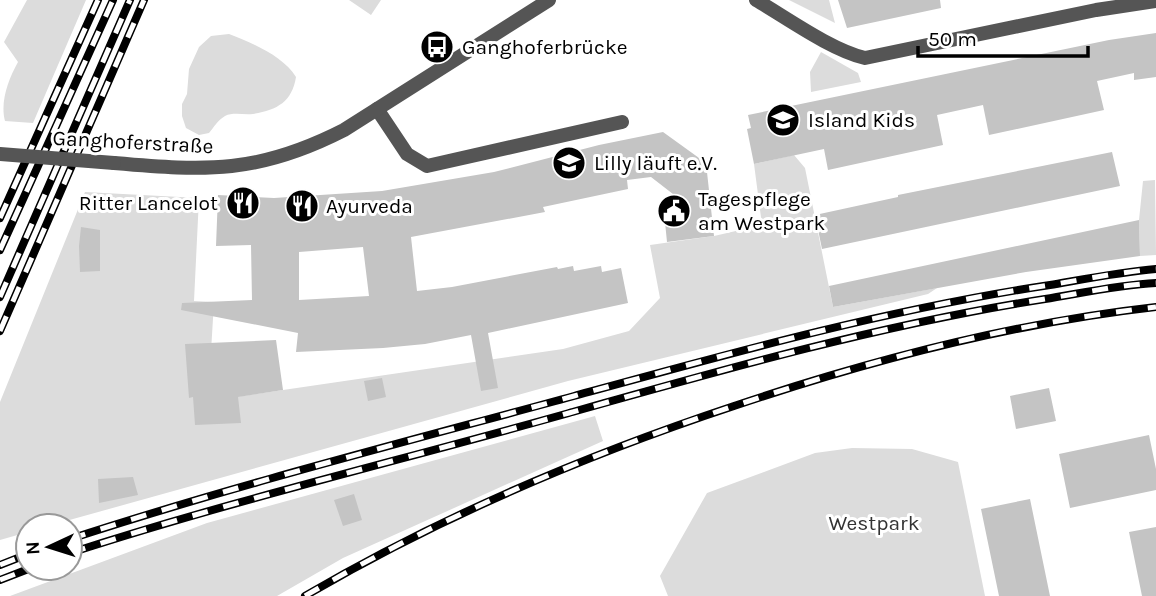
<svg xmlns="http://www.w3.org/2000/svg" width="1156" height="596" font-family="Karla,sans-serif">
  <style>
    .green { fill: #dcdcdc }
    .building { fill: #c4c4c4; fill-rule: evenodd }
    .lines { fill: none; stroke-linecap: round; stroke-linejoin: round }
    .minor { stroke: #555; stroke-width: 14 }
    .tertiary { stroke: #555; stroke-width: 14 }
    .rail-casing { stroke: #000; stroke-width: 8 }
    .rail { stroke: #fff; stroke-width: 5; stroke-dasharray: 16; stroke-linecap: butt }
    .tertiary-bridge { stroke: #555; stroke-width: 14 }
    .labels { text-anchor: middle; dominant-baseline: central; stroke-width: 6; stroke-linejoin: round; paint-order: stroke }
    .poi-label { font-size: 21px; fill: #000; stroke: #fff; text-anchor: start }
    .street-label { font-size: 21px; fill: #000; stroke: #fff }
    .park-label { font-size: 21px; fill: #333; stroke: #fff }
  </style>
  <rect width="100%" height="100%" fill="#fff"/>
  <!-- green -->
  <path class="green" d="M27 0H86L33 123 5 121C0 102 8 80 18 62L4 42Z
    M349 0H381L371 15Z
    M789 0H829L835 23Z
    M229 34C252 43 283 56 296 77 292 102 277 110 253 114 243 115 233 112 225 116 218 120 214 127 209 133L199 135 186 128 182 116V104L187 94 189 69 199 47 211 36Z
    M821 52 858 73 861 82 811 92 810 72Z
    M794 155 805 168 833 307 937 288 928 294 568 381 48 526H28V532L0 540V402L85 192 199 198 194 301 214 302 208 401 563 349 629 331 660 298 650 245 714 236 762 225 754 164Z
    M1155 180 1156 255 1140 256 1139 220 1143 181Z
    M595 416 603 441 343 558 277 596H10L207 523Z
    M852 448 912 449 958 462 985 596H668L660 576 707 493 815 453Z"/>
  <!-- building -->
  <path class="building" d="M838 0H940L941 8 847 28Z
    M1156 33V77L1134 80V73L1097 81 1104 110 989 135 983 105 937 115 943 145 828 170 824 149 754 164 747 129 751 128 748 115 1109 40Z
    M663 132 706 163 714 236 667 242 664 212 691 208 651 177 627 180 628 189 543 207 545 212 411 237 417 291 452 287 557 267 558 269 573 266 574 271 601 266 602 272 621 268 628 303 488 333 498 388 481 391 471 335 425 344 383 348 296 352 298 333 181 310 182 303 252 300 251 245 216 246 218 195 274 198 382 191 494 172 599 145ZM363 247 369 296 299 300V252Z
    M1112 152 1120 186 822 249 815 215 898 197V195Z
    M1139 220 1140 256 1026 272 833 307 829 286Z
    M81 227 100 230V271L80 272 79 246Z
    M276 340 283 390 238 397 241 423 195 425 193 397 189 398 185 344Z
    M382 378 386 397 368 401 364 381Z
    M1049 388 1056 421 1016 429 1010 396Z
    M1149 435 1156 469V490L1070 508 1059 454Z
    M133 477 138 495 99 503 98 479Z
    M354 494 362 520 343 526 334 500Z
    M1030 499 1050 596H999L981 509Z
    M1156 527V596H1142L1129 532Z"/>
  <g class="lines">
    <!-- minor -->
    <path class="minor" d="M756 0C787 18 831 50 865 58L1096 10 1156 1
      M377 109 407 154 427 166 622 122"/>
    <!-- tertiary -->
    <path class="tertiary" d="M114 163C207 171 258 174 344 130L549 0"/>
    <defs>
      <path id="rail" d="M0 218 98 0
        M0 250 113 0
        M0 297 130 0
        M0 331 144 0
        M70 539C236 485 405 442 574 396 731 353 889 309 1050 285 1085 279 1121 272 1156 269
        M70 553C234 500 402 460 569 413 725 369 884 324 1045 299 1082 293 1119 285 1156 283
        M0 565 28 554
        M0 580 31 568
        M305 596C440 517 586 455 734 406 871 360 1012 323 1156 307"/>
    </defs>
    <!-- rail casing -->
    <use href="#rail" class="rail-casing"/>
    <!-- rail -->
    <use href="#rail" class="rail"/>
    <!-- tertiary-bridge -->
    <path class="tertiary-bridge" d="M0 154 114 163"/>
  </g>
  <!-- icons -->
  <defs>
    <symbol id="bus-disc" viewBox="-11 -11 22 22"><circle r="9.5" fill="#000" stroke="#fff"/><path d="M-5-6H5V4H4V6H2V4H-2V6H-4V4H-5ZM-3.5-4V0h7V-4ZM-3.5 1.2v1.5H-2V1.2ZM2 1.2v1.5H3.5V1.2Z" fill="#fff"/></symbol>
    <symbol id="school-disc" viewBox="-11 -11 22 22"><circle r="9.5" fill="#000" stroke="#fff"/><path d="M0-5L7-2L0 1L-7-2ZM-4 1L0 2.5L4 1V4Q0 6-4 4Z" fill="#fff"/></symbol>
    <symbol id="restaurant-disc" viewBox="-11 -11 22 22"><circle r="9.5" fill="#000" stroke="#fff"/><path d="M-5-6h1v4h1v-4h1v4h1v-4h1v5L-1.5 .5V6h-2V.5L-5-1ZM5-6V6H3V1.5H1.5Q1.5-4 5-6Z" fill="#fff"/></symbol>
    <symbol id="civic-disc" viewBox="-11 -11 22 22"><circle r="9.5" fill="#000" stroke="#fff"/><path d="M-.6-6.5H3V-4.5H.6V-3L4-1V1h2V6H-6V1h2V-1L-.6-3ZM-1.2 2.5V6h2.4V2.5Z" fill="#fff"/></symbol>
  </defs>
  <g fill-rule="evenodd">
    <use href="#bus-disc" x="418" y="28" width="38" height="38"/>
    <use href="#school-disc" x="764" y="101" width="38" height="38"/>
    <use href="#school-disc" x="550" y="144" width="38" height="38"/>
    <use href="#restaurant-disc" x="224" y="184" width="38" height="38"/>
    <use href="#restaurant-disc" x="283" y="187" width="38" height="38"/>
    <use href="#civic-disc" x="655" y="192" width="38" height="38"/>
  </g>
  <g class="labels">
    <!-- poi labels -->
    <g class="poi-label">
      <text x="462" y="47">Ganghoferbrücke</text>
      <text x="808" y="120">Island Kids</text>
      <text x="594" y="163">Lilly läuft e.V.</text>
      <text x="698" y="199">Tagespflege<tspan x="698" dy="24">am Westpark</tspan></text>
      <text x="218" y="203" text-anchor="end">Ritter Lancelot</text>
      <text x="326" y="206">Ayurveda</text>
    </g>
    <!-- street labels -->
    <g class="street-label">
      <text transform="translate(133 142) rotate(3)">Ganghoferstraße</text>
    </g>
    <!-- park labels -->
    <g class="park-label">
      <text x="874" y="523">Westpark</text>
    </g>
  </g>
  <!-- north arrow -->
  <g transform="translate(49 547) rotate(266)"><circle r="33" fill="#ffffff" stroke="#999999" stroke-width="2"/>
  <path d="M0-5L12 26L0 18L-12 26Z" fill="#000000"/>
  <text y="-10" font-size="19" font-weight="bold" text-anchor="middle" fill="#000000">N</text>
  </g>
  <!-- scale -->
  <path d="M918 46v10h170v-10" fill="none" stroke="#000000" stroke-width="3.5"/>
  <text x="928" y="46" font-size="21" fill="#000000" stroke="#ffffff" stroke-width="5" paint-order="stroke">50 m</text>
</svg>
